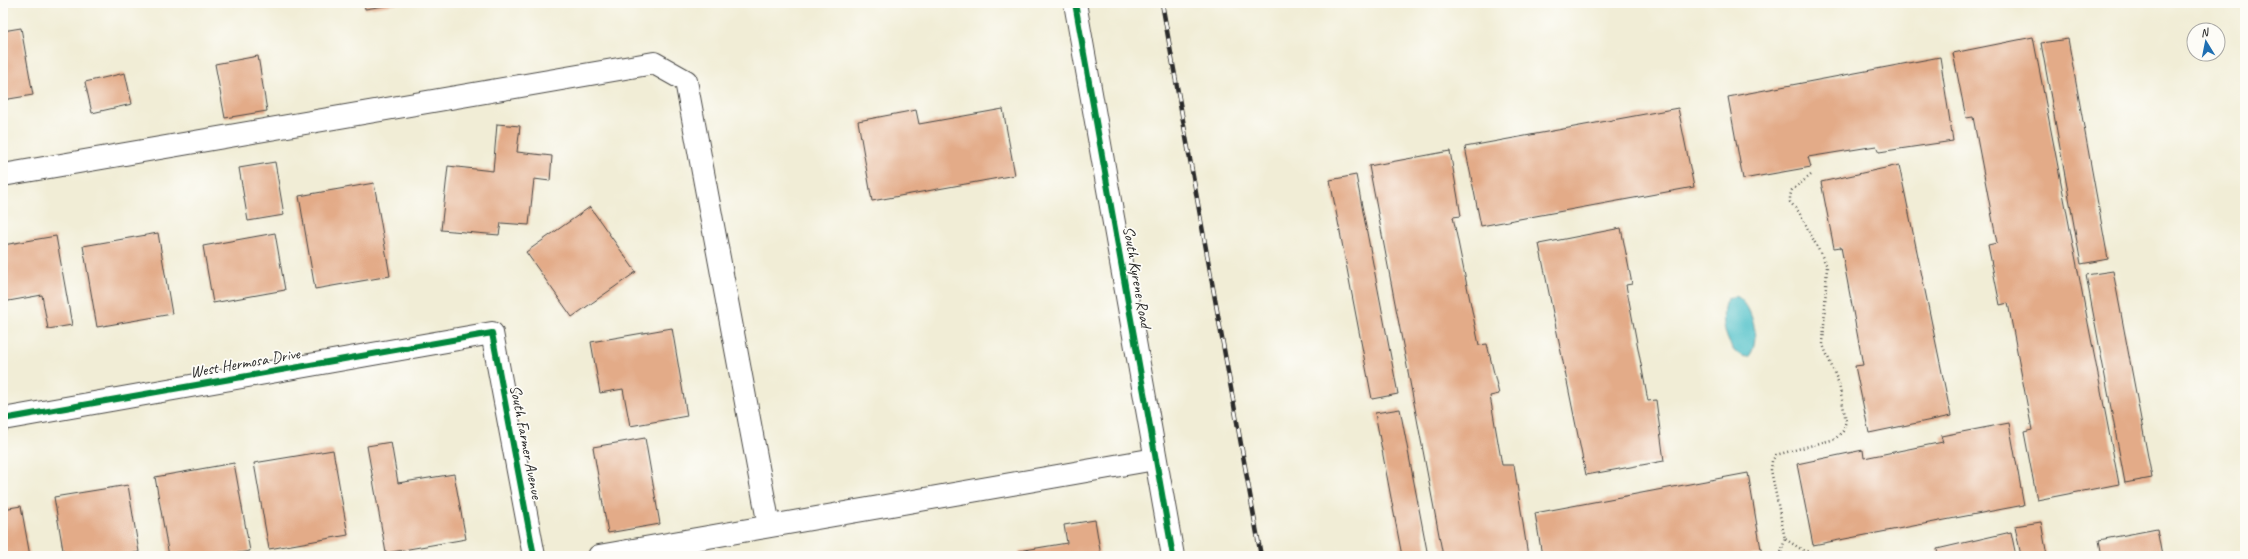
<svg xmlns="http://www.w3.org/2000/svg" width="2248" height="559" font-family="Caveat,sans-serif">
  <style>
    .water { fill: #54c2ca; stroke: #40767a }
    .building { fill: #e3ab88 }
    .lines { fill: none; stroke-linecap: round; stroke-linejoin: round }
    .service-casing { stroke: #494845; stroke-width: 24 }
    .minor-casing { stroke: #494845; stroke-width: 24 }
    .path { stroke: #494845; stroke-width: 2.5; stroke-dasharray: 1 3; stroke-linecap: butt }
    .service { stroke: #fff; stroke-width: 22 }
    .minor { stroke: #fff; stroke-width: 22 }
    .rail-casing { stroke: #2b2b2b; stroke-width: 4.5 }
    .rail { stroke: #fdfcf7; stroke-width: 3; stroke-dasharray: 9; stroke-linecap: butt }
    .cycleway-casing { stroke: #fdfcf7; stroke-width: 8 }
    .cycleway { stroke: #00873e; stroke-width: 6 }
    .labels { text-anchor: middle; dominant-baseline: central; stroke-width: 3.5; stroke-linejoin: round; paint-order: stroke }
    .street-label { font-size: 16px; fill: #2b2b2b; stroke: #fdfcf7 }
  </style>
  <rect width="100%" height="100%" fill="#fdfcf7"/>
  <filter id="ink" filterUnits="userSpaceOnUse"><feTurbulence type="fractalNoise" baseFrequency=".025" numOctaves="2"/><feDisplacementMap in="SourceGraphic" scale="8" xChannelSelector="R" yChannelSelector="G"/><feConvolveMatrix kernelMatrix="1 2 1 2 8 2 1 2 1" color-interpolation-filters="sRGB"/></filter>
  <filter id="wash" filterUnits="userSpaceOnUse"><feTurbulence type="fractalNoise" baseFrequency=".012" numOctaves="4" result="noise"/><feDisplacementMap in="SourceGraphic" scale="16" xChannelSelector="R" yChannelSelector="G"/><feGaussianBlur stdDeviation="0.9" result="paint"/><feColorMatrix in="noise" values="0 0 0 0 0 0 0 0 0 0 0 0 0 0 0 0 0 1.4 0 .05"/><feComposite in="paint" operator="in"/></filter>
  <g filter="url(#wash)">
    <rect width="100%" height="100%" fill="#f1edd6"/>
    <!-- water -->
    <path class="water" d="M1736 296C1753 304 1762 344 1748 357 1726 357 1718 314 1727 299Z"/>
    <g id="blocks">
      <!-- building -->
      <path class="building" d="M364 3H397V4L365 9Z
        M21 28 33 95 3 100V31Z
        M2033 37 2119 484 2037 500 2024 432 2032 430 2008 303 2000 305 1988 245 1997 243 1973 117 1966 118 1953 53Z
        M2068 39 2108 259 2081 264 2041 43Z
        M258 56 267 111 225 118 215 64Z
        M1940 57 1953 141 1879 152 1876 146 1808 157 1811 167 1743 179 1728 97Z
        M125 73 132 104 92 113 85 82Z
        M1678 108 1694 187 1481 226 1465 147Z
        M1003 109 1015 175 872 201 858 121 916 110 919 124Z
        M497 124 520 126 517 152 552 156 550 181 534 179 529 225 501 223 499 235 441 230 448 166 493 171Z
        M1450 151 1461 216 1453 217 1479 345 1487 344 1499 394 1490 396 1502 465H1514L1528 556H1443L1369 166Z
        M275 162 284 215 248 221 239 168Z
        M1899 165 1951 416 1869 433 1855 366 1863 365 1841 247 1834 248 1821 182Z
        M1356 175 1398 394 1372 399 1330 180Z
        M374 183 390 276 315 289 299 196Z
        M590 207 636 272 572 317 526 252Z
        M1621 228 1632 284 1626 285 1648 401 1656 400 1664 461 1586 475 1539 244Z
        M158 233 172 314 97 327 83 246Z
        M275 233 285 290 213 303 203 246Z
        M56 236 72 325 48 329 42 295 3 302V245Z
        M2113 271 2152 478 2125 483 2086 275Z
        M672 328 687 416 630 426 623 389 600 393 591 342Z
        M1400 409 1428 556H1402L1375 413Z
        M2009 423 2024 505 1813 545 1797 464 1863 450 1864 458 1943 442 1941 436Z
        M645 438 660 524 608 533 593 447Z
        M391 442 398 483 454 474 466 539 386 553 367 446Z
        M333 450 348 535 269 549 254 463Z
        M234 463 250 551 220 556H169L155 477Z
        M1748 473 1762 555 1542 556 1535 513Z
        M128 485 139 552 119 556H64L54 497Z
        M21 506 30 556H3V509Z
        M1095 520 1101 556H1020L1019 551 1067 543 1064 525Z
        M2041 522 2047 556H2021L2015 526Z
        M2157 529 2162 556H2102L2099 540Z
        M2011 532 2016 556H1938L1937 549Z"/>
    </g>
  </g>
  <g filter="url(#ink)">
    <use href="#blocks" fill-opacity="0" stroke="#494845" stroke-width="1"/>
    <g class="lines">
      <defs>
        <path id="service" d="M3 175 654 63 686 81 769 526
          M599 556 1155 459"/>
        <path id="minor" d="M1075 3 1173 556
          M3 419 492 333 534 556"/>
      </defs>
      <!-- service casing -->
      <use href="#service" class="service-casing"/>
      <!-- minor casing -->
      <use href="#minor" class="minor-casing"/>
      <!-- path -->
      <path class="path" d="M1811 175 1792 190 1790 196V202L1799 212 1827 266 1823 345 1839 384 1846 421 1843 431 1835 439 1776 455 1772 461 1771 470 1785 539 1801 549 1825 556
        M1780 556 1785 539"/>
      <!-- service -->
      <use href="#service" class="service"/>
      <!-- minor -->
      <use href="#minor" class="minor"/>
      <defs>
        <path id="rail" d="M1162 3 1261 556"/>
      </defs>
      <!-- rail casing -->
      <use href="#rail" class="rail-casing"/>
      <!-- rail -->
      <use href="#rail" class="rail"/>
      <defs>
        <path id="cycleway" d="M1075 3 1173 556
          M3 419 492 333 534 556"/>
      </defs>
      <!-- cycleway casing -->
      <use href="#cycleway" class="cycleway-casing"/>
      <!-- cycleway -->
      <use href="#cycleway" class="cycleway"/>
    </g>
  </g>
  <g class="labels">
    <!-- street labels -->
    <g class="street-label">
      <text transform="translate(1137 277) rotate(80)">South Kyrene Road</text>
      <text transform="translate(245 363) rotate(-10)">West Hermosa Drive</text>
      <text transform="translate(526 442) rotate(79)">South Farmer Avenue</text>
    </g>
  </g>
  <!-- margin -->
  <rect width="2248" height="559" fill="none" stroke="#fdfcf7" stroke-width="16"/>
  <!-- north arrow -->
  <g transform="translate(2206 42) rotate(350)"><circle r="19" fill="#fdfcf7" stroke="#a9a8a5"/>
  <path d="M0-3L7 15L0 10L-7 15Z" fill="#1f6fb2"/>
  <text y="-6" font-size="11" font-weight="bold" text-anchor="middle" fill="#2b2b2b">N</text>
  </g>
</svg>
